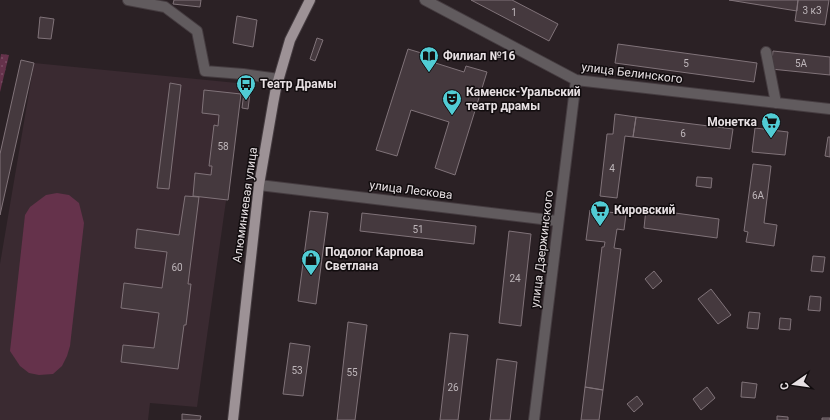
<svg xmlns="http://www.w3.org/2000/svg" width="830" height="420" font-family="Roboto,sans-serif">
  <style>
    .built { fill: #3a2a31 }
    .grass { fill: url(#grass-dots) }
    .pitch { fill: #65324b }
    .building { fill: #45393e; stroke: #807379 }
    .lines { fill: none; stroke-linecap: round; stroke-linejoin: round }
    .minor-casing { stroke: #453c40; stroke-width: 12 }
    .major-casing { stroke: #453c40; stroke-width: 12 }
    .minor { stroke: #615b5e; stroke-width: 10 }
    .major { stroke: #9d9296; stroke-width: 10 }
    .labels { text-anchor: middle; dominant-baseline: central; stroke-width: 3; stroke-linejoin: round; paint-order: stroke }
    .number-label { font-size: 10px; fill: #beb6ba }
    .poi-label { font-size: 12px; font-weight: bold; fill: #e7e0e3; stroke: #110c0e; text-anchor: start }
    .street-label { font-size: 12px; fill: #e7e0e3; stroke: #110c0e }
  </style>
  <defs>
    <pattern id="grass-dots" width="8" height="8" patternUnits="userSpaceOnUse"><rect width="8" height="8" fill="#65324b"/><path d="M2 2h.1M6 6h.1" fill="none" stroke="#7b4f65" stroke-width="1.8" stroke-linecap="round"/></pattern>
  </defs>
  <rect width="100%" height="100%" fill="#2b2125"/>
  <!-- built -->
  <path class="built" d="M34 63 237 83 241 94 197 407 150 403 148 420H0V264Z"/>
  <!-- grass -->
  <path class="grass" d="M1 54 9 55 0 92V60Z"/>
  <!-- pitch -->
  <path class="pitch" d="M57 193 69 195 79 203 84 223 70 346 67 356 62 366 53 374 39 375 29 373 20 366 10 351 25 215 30 207 46 195Z"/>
  <!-- building -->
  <path class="building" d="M174 0H201L200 7 173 4Z
    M471 0H512L558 24 549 41Z
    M729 0H798L797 11Z
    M798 0H829L825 25 795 21Z
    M237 16 257 20 253 47 233 43Z
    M40 17 54 19 51 39 38 38Z
    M317 38 323 40 315 61 310 59Z
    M618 44 757 63 754 82 615 63Z
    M408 49 428 55 426 60 464 72 466 66 487 72 455 175 435 168 449 122 411 110 397 156 376 150Z
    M773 51 830 57V75L771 69Z
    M21 60 34 63 0 215V154Z
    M170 83 181 85 169 189 157 188Z
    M204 90 241 94 228 200 193 196 195 173 211 175 212 166H209L214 125 218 126 219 115 202 113Z
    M244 92 250 93 248 109 242 108Z
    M615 114 636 117 633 137 625 136 617 198 600 196 607 134H613Z
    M636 117 733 129 730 149 633 137Z
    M755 128 788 132 785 155 752 152Z
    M828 137H830V157L825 156Z
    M753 164 771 166 764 223 777 225 774 246 746 242 748 232 744 231Z
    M697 177 712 178 711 188 696 186Z
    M185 196 199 197 188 284H191L186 325H184L178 369 121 362 123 345 154 348 159 313 121 308 124 283 162 288 167 252 135 248 137 229 179 235Z
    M646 209 719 219 717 238 644 228Z
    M590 210 626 214 624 230 617 229 614 248 621 249 603 390 585 387 602 247H604L605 242 586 240Z
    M310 211 328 213 316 304 298 301Z
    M362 213 476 226 474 244 360 231Z
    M509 231 531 234 521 326 499 323Z
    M813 256 825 257 823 272 811 271Z
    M654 271 662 281 653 289 645 279Z
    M711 289 731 315 718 324 698 299Z
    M810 296 821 297 820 311 808 310Z
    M749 312 760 313 758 329 747 328Z
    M780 318 791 319 790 330 779 329Z
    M348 322 367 325 355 420H337Z
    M450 333 468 335 458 420H440Z
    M290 343 310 346 303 396 283 394Z
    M497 359 517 362 510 420H490Z
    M742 382 757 384 755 398 741 397Z
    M585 387 603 390 599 420H581Z
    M707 387 715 398 701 410 693 399Z
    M637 396 643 404 634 412 627 404Z
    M182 414 201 416 200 420H182Z
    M777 416 788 417V420H777Z
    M822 418H830V420H822Z"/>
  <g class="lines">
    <defs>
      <path id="minor" d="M128 0 165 7 197 31 205 71 243 74 279 79
        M425 0 576 80 830 109
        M766 52 776 103
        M259 185 558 221
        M534 420 576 80"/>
      <path id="major" d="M233 420 259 185 273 104 276 88 290 40 310 0"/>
    </defs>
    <!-- minor casing -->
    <use href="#minor" class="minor-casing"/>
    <!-- major casing -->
    <use href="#major" class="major-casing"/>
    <!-- minor -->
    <use href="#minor" class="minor"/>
    <!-- major -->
    <use href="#major" class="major"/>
  </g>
  <!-- icons -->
  <defs>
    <symbol id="library-pin" viewBox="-11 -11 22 30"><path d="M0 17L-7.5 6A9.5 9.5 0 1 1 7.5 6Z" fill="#51ccd4" stroke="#110c0e"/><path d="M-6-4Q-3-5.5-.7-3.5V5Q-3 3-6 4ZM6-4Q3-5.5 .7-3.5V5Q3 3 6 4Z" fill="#111"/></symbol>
    <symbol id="bus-pin" viewBox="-11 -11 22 30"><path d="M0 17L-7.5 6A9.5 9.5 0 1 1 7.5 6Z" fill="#51ccd4" stroke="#110c0e"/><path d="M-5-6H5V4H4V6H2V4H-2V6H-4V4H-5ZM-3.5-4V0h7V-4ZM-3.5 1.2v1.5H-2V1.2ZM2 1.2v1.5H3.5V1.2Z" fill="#111"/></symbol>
    <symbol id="theatre-pin" viewBox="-11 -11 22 30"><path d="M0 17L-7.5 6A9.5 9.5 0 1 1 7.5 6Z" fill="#51ccd4" stroke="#110c0e"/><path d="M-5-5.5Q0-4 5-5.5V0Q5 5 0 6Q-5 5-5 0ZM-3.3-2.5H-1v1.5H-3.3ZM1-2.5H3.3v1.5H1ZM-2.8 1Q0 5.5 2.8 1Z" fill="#111"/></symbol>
    <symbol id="supermarket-pin" viewBox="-11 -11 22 30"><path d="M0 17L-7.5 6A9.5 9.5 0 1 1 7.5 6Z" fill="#51ccd4" stroke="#110c0e"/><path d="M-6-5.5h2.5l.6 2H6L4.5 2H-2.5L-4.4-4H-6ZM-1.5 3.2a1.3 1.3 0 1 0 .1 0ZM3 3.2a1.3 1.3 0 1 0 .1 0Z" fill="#111"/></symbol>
    <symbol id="shop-pin" viewBox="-11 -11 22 30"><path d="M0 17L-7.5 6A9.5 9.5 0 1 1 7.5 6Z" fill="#51ccd4" stroke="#110c0e"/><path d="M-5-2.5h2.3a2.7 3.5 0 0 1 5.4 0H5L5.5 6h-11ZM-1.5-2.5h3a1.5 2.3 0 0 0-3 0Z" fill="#111"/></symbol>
  </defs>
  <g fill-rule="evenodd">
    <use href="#library-pin" x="418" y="45" width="22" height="30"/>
    <use href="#bus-pin" x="235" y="73" width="22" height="30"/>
    <use href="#theatre-pin" x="441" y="88" width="22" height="30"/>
    <use href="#supermarket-pin" x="760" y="111" width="22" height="30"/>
    <use href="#supermarket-pin" x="589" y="199" width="22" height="30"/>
    <use href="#shop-pin" x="300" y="248" width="22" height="30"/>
  </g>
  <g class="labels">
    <!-- number labels -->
    <g class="number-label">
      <text x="812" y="10">3 к3</text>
      <text x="514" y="12">1</text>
      <text x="686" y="63">5</text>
      <text x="801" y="63">5А</text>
      <text x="683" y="133">6</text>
      <text x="223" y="146">58</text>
      <text x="612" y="168">4</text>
      <text x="758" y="195">6А</text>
      <text x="418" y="229">51</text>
      <text x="177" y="267">60</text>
      <text x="515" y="278">24</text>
      <text x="297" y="370">53</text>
      <text x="352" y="372">55</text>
      <text x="453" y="387">26</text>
    </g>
    <!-- poi labels -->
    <g class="poi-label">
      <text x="443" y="56">Филиал №16</text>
      <text x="260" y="84">Театр Драмы</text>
      <text x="466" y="92">Каменск-Уральский<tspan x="466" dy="14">театр драмы</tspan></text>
      <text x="757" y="122" text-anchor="end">Монетка</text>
      <text x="614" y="210">Кировский</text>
      <text x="325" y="252">Подолог Карпова<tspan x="325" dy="14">Светлана</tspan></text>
    </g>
    <!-- street labels -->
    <g class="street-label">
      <text transform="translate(632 73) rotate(7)">улица Белинского</text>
      <text transform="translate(411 190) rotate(7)">улица Лескова</text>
      <text transform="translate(245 205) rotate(-82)">Алюминиевая улица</text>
      <text transform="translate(542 249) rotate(-83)">улица Дзержинского</text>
    </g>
  </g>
  <!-- north arrow -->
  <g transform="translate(794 384) rotate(257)" stroke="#110c0e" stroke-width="3" paint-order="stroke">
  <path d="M0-3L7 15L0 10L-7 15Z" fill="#e7e0e3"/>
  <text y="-6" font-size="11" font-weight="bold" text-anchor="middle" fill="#e7e0e3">С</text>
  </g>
</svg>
